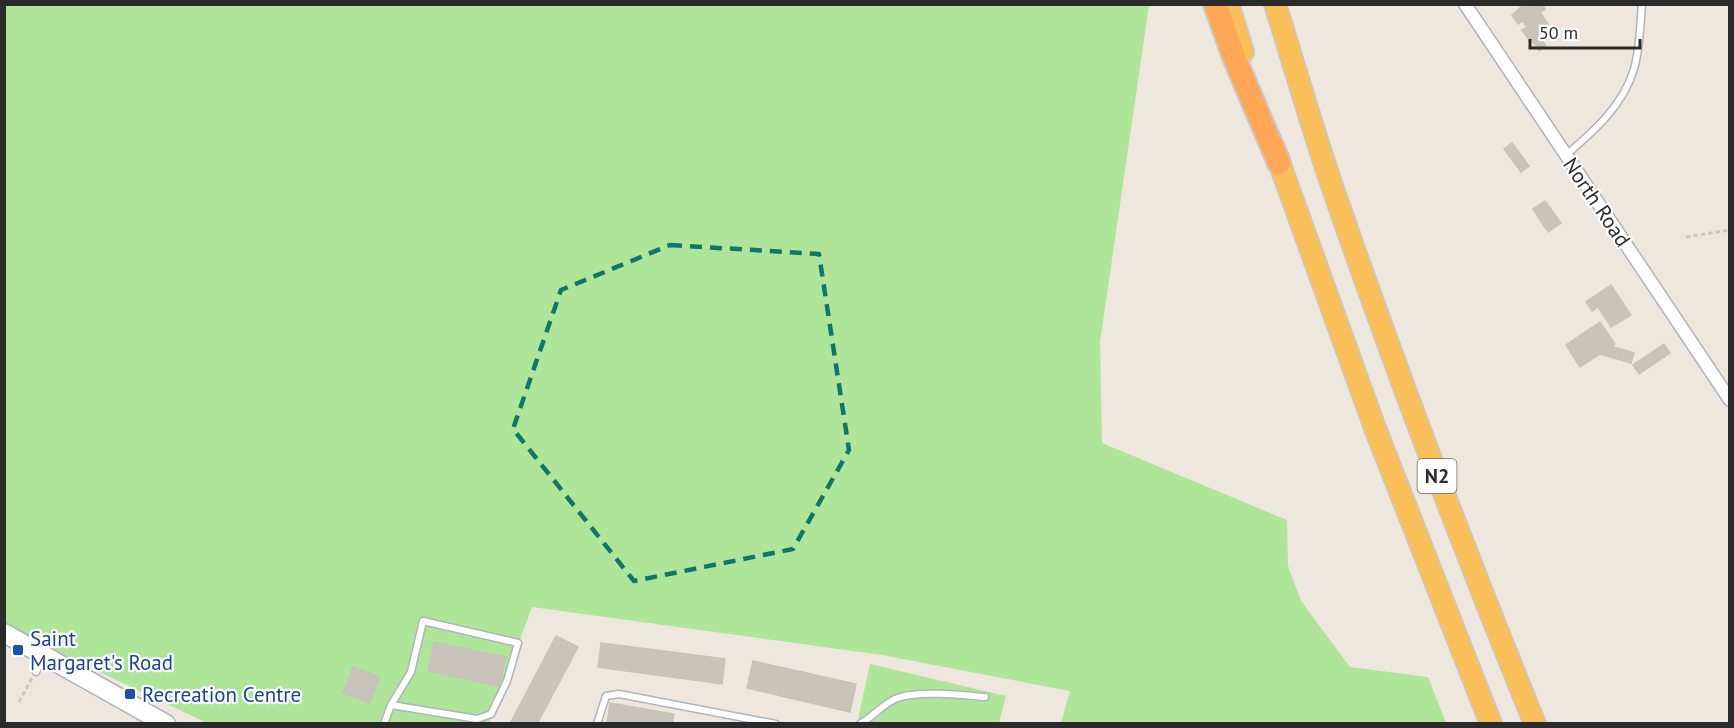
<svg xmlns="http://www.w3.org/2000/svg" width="1734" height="728" font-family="'PT Sans',sans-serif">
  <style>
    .green { fill: #aee598 }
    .building { fill: #c8c4bc; stroke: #c8c3b6; stroke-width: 1.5 }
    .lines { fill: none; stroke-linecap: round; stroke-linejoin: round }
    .service-casing { stroke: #b1b2bf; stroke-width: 9 }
    .minor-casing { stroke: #b1b2bf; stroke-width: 15 }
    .secondary-casing { stroke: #b1b2bf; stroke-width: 21 }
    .trunk-casing { stroke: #c8c8c8; stroke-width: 24 }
    .motorway-casing { stroke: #c8c8c8; stroke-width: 26 }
    .path { stroke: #c8c8c8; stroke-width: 3; stroke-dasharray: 4.5 3; stroke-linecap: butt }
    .service { stroke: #fff; stroke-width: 6 }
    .minor { stroke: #fff; stroke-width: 12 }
    .secondary { stroke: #fff; stroke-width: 18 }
    .trunk { stroke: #f9bf58; stroke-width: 21 }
    .motorway { stroke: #ffa756; stroke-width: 22 }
    .marked { fill: none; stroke: #0f766e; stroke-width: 4.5; stroke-dasharray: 12 8; stroke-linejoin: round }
    .transit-dot { fill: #1a4fb4; stroke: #fff; stroke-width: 2 }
    .labels { text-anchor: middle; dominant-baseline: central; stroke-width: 4.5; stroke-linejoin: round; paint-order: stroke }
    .shield { fill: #fff; stroke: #6b6b6b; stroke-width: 1.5 }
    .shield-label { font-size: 20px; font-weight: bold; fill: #2b2b2b }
    .street-label { font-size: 21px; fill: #2b2b2b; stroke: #fff }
    .transit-label { font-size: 21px; fill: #164399; stroke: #fff; text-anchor: start }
  </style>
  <rect width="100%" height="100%" fill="#ede7dd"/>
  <!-- green -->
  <path class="green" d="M4 5H1149L1100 342 1102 443 1287 520 1288 566 1301 601 1350 667 1428 677 1446 723H1061L1070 691 882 655 532 607 489 723H207L5 627Z
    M870 664 1006 696 999 723 857 724Z"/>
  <!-- building -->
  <path class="building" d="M1524 4H1542L1545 9 1524 23 1523 21 1518 24 1512 15Z
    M1540 12 1550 27 1530 41 1522 30 1527 27 1524 23Z
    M1545 31 1548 35 1542 40 1546 46 1539 51 1532 40Z
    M1512 143 1529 166 1521 172 1504 149Z
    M1545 201 1561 223 1548 232 1533 209Z
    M1611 285 1631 315 1611 327 1598 307 1592 311 1586 302Z
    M1600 322 1615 344 1580 367 1566 345Z
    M1664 344 1670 353 1639 374 1633 365Z
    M1611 346 1634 353 1631 363 1600 354Z
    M556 636 578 647 537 724H510Z
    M434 642 506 657 499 686 428 671Z
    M601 643 725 659 722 684 598 667Z
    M753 661 856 684 850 712 747 688Z
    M353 667 380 677 370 703 343 693Z
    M610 703 674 714 672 724H607Z"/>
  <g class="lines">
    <defs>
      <path id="service" d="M1566 155C1594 131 1623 106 1634 69 1640 48 1640 26 1642 4
        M36 672 43 656
        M384 724 391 705 411 672 423 621 518 643 507 681 491 714 477 719 391 705
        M597 724 606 696 619 694 776 724
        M860 724C873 717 883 704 895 699 916 690 963 695 985 697"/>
      <path id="minor" d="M1465 4 1730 400"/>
      <path id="secondary" d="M4 633 166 724"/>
      <path id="trunk" d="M1228 4 1243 52
        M1275 4C1294 64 1311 124 1331 183 1394 365 1462 545 1535 724
        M1274 148 1375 428 1491 724"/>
      <path id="motorway" d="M1215 4 1234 57 1279 163"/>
    </defs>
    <!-- service casing -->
    <use href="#service" class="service-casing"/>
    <!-- minor casing -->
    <use href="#minor" class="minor-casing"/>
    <!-- secondary casing -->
    <use href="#secondary" class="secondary-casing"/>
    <!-- trunk casing -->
    <use href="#trunk" class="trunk-casing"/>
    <!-- motorway casing -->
    <use href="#motorway" class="motorway-casing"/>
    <!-- path -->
    <path class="path" d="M1686 237 1730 230
      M19 702 32 678"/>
    <!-- service -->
    <use href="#service" class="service"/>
    <!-- minor -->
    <use href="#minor" class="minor"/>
    <!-- secondary -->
    <use href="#secondary" class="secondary"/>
    <!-- trunk -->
    <use href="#trunk" class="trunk"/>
    <!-- motorway -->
    <use href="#motorway" class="motorway"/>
  </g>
  <!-- marked area -->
  <path class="marked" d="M670 245 819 254 849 450 793 549 634 581 513 429 561 290Z"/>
  <!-- markers -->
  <g class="transit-dot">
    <rect x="12" y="644" width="12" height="12" rx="3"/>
    <rect x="124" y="688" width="12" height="12" rx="3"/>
  </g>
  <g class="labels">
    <!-- shield labels -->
    <rect class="shield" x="1417.5" y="459" width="39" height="34" rx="4.5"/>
    <g class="shield-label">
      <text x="1437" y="476">N2</text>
    </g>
    <!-- street labels -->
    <g class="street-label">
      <text transform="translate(1597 202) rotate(56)">North Road</text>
    </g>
    <!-- transit labels -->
    <g class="transit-label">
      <text x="30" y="638">Saint<tspan x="30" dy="24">Margaret's Road</tspan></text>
      <text x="142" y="694">Recreation Centre</text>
    </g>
  </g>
  <!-- border -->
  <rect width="1734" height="728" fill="none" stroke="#2b2b2b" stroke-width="12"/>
  <!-- scale -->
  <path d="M1530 39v9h110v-9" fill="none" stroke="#2b2b2b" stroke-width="3"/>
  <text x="1539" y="39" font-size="18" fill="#2b2b2b" stroke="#ffffff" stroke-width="4.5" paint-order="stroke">50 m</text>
</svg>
